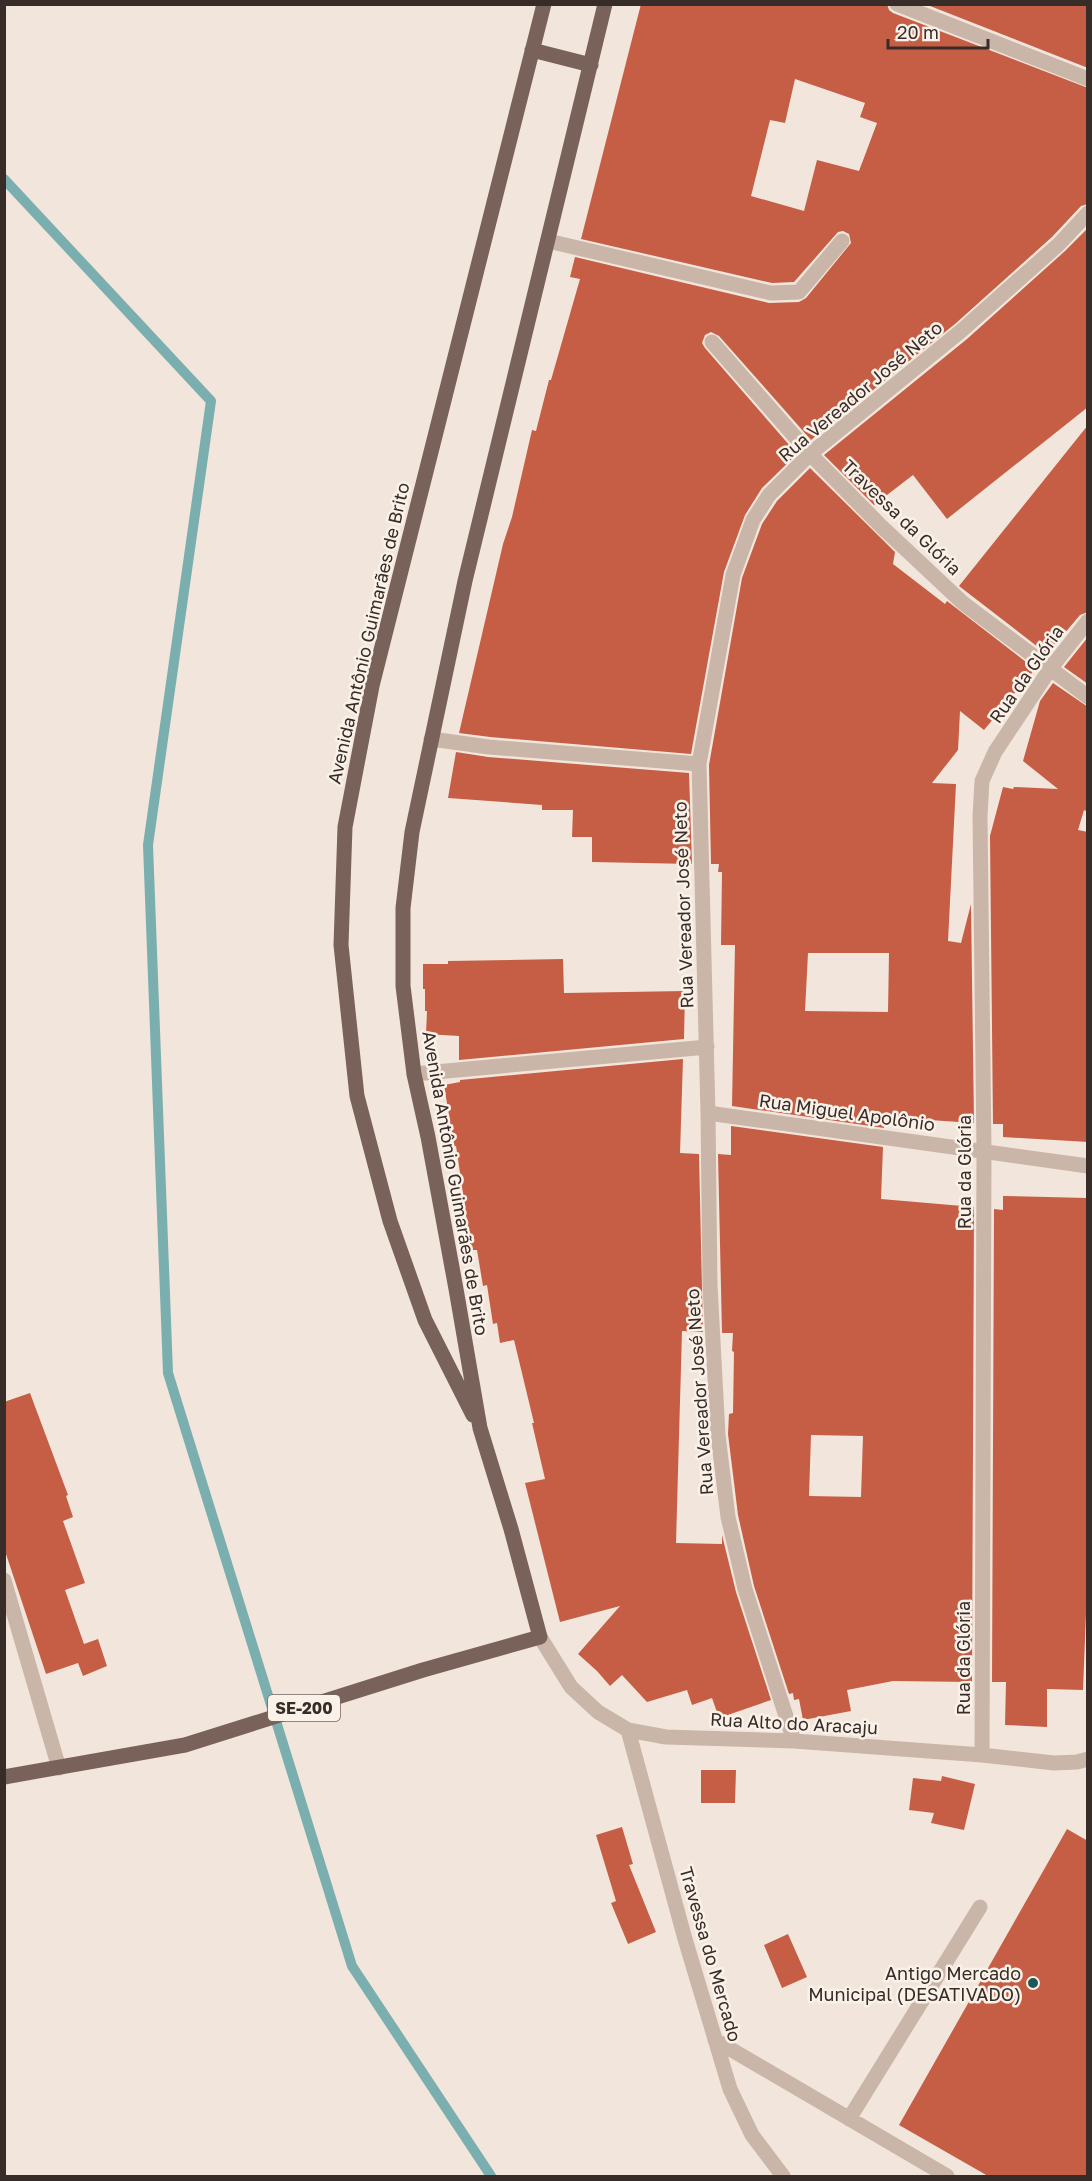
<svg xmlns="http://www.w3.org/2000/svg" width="1092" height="2181" font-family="'Golos Text',sans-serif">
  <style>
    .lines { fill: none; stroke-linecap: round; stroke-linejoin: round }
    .stream { stroke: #7bafaf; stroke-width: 10 }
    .building { fill: #c65e46; fill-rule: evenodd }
    .minor { stroke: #cab6a8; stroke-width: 15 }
    .major { stroke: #796259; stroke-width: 15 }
    .poi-dot { fill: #1d5859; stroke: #faf1e8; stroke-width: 2 }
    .labels { text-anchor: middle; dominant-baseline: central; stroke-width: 5; stroke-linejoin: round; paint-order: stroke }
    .shield { fill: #faf1e8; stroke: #726762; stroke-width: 1.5 }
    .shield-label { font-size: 16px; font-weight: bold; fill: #372c28 }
    .street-label { font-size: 18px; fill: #372c28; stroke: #faf1e8 }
    .poi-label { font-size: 18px; fill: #372c28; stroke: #faf1e8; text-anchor: end }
  </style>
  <rect width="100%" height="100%" fill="#f2e6dc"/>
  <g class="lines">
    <!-- stream -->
    <path class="stream" d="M4 179 211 401 148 845 168 1373 352 1966 491 2176"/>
  </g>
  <!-- building -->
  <path class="building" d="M641 4H887L889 10 893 13 1088 88V204L1081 206 1052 237 955 324 811 440 719 336 711 332 705 335 702 343 705 348 797 454 762 488 745 515 724 572 691 754 490 737 459 733 503 544 512 517 532 430 536 431 549 380H551L580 279 570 277 575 257 769 303 799 302 806 298 851 243 849 234 843 231 838 232 794 282 772 283 581 239ZM795 79 865 103 860 117 877 123 859 171 817 160 804 211 751 196 770 120 785 123Z
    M925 4H1088V68Z
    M1088 228V407L947 519 913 475 874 505 824 455 967 339 1065 251Z
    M1088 425V612L1080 615 1047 654 959 586Z
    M810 468 895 552 893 564 945 604 947 601 1035 669 984 730 960 711 958 750 932 783 956 784 948 941 961 943 971 904 974 1123 885 1117 884 1128 732 1106 735 945H721L722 872H718L719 864H711L709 765 742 578 762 524 777 501ZM808 953H889L888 1012 805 1011Z
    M1088 637V684L1064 667Z
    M1053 683 1088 707V812L1084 810 1078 830 1088 832V1142L1003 1137V1124H993L990 836 1003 787 1013 789 1014 787 1058 789 1023 761 1040 701Z
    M456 752 488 757 689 773 692 864 592 862V837H572L573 810H542V805L448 798Z
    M563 959 564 993 685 991 684 1039 459 1060V1036L426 1034 427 1011H425V989H423V964H448V961Z
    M683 1059 680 1153 699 1154 703 1332 682 1331 676 1543 722 1544V1535L736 1592 771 1700 719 1718 712 1698 692 1705 687 1690 647 1702 622 1675 610 1686 597 1671 578 1654 620 1606 560 1622 525 1483 545 1479 532 1423H534L514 1340 500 1343 497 1323 493 1324 487 1285 483 1286 477 1250H471L459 1166 456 1146H454L444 1085 460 1082V1080Z
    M731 1126 883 1147 881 1199 974 1207 972 1682 893 1681 847 1690 851 1711 803 1720 799 1699 794 1700 793 1693 789 1694 754 1586 738 1515 728 1434 729 1414 733 1413 734 1352 732 1351 733 1333H722L718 1154 731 1155ZM811 1435 863 1436 861 1497 809 1496Z
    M1003 1196 1088 1198V1563L1083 1690 1047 1689V1727L1005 1725 1006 1682H992L994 1209 1003 1210Z
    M30 1393 68 1495 66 1496 73 1517 63 1521 85 1583 65 1590 84 1644 98 1639 107 1666 83 1676 78 1663 46 1674 4 1548V1402Z
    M701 1770H736L735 1803H701Z
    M942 1776 975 1784 964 1830 931 1823 934 1813 909 1810 913 1778 941 1781Z
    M622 1827 633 1864 629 1865 656 1932 628 1944 611 1903 616 1901 596 1835Z
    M1067 1829 1088 1841V2176H988L899 2125Z
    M788 1934 807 1977 782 1988 764 1945Z"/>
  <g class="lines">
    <!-- minor -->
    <path class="minor" d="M897 4 1088 79
      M548 241 771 293 799 292 842 241
      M712 342 810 454 882 527 963 603 1088 697
      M431 739 489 747 699 764
      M414 1074 707 1047
      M708 1113 1088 1166
      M4 1580 59 1768
      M540 1637 571 1687 598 1712 628 1730 666 1737 794 1741 982 1755 1054 1763 1077 1762 1088 1759
      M628 1730 685 1939 730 2089 752 2135 783 2176
      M794 1741 745 1589 728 1517 718 1435 710 1285 708 1113 699 764 733 575 753 520 769 495 810 454 961 331 1059 244 1088 213
      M982 1755 984 1151 980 816 982 781 995 752 1050 669 1088 621
      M715 2040 947 2176
      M849 2119 980 1907"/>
    <!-- major -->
    <path class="major" d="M532 50 591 65
      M473 1415 425 1320 390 1221 357 1096 341 945 345 827 372 686 544 4
      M4 1777 185 1745 423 1670 540 1637 511 1529 480 1428 456 1289 428 1137 414 1074 403 986V908L412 832 465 581 605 4"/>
  </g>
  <!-- markers -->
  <circle class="poi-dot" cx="1033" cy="1983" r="6"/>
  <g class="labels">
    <!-- shield labels -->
    <rect class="shield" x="268" y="1695" width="72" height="26" rx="4.5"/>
    <g class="shield-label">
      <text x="304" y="1708">SE-200</text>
    </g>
    <!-- street labels -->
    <g class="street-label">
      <text transform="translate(860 391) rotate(-40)">Rua Vereador José Neto</text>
      <text transform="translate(902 517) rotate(44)">Travessa da Glória</text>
      <text transform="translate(368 633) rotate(-77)">Avenida Antônio Guimarães de Brito</text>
      <text transform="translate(1026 674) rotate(-55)">Rua da Glória</text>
      <text transform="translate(683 905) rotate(-92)">Rua Vereador José Neto</text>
      <text transform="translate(847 1112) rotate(8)">Rua Miguel Apolônio</text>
      <text transform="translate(964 1172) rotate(-90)">Rua da Glória</text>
      <text transform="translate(456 1183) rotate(80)">Avenida Antônio Guimarães de Brito</text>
      <text transform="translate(699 1392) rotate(-94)">Rua Vereador José Neto</text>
      <text transform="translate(963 1658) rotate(-90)">Rua da Glória</text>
      <text transform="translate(794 1723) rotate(3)">Rua Alto do Aracaju</text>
      <text transform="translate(711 1954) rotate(74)">Travessa do Mercado</text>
    </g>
    <!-- poi labels -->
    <g class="poi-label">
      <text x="1021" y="1973">Antigo Mercado<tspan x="1021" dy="21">Municipal (DESATIVADO)</tspan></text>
    </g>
  </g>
  <!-- border -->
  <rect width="1092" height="2181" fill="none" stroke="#372c28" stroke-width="12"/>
  <!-- scale -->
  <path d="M888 39v9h100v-9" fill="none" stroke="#372c28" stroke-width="3"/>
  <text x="897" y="39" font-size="18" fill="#372c28" stroke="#faf1e8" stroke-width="4.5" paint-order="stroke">20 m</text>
</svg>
